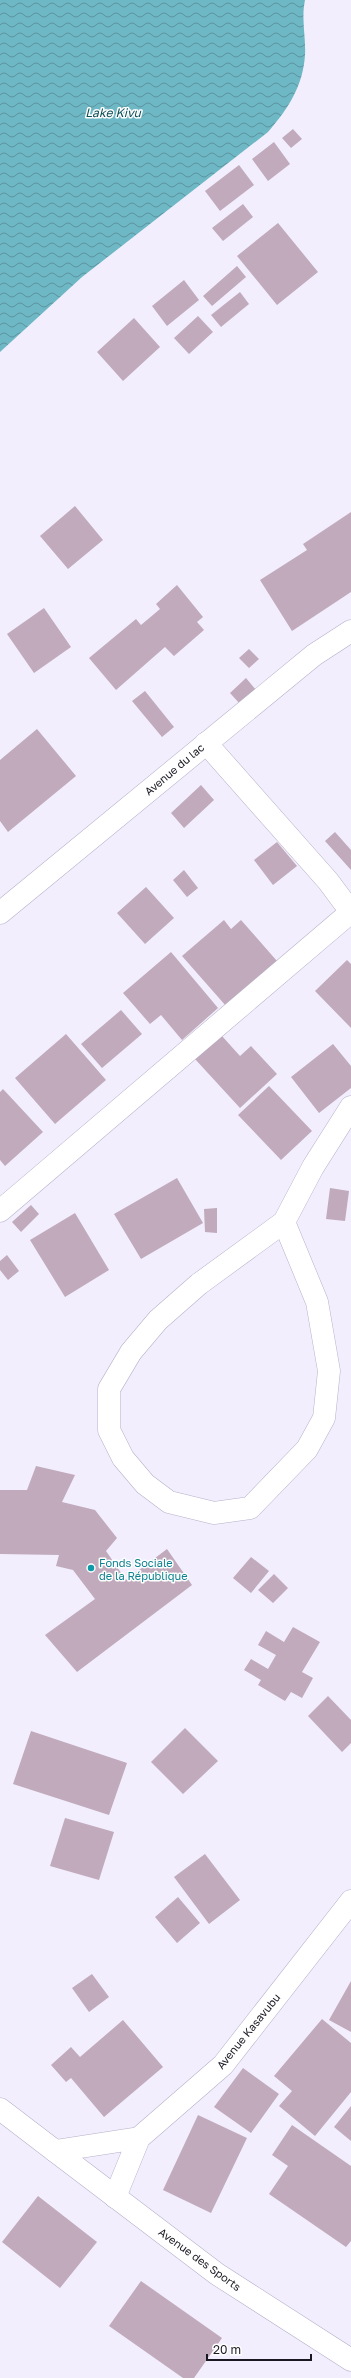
<svg xmlns="http://www.w3.org/2000/svg" width="351" height="2378" font-family="'Golos Text',sans-serif">
  <style>
    .water { fill: url(#water-waves) }
    .building { fill: #c0aabb }
    .lines { fill: none; stroke-linecap: round; stroke-linejoin: round }
    .street-casing { stroke: #b7b1c9; stroke-width: 23 }
    .secondary-casing { stroke: #b7b1c9; stroke-width: 23 }
    .street { stroke: #fff; stroke-width: 22 }
    .secondary { stroke: #fff; stroke-width: 22 }
    .culture-dot { fill: #0f9aa8; stroke: #fefefe; stroke-width: 1.5 }
    .labels { text-anchor: middle; dominant-baseline: central; stroke-width: 3; stroke-linejoin: round; paint-order: stroke }
    .street-label { font-size: 11px; fill: #191720; stroke: #fefefe }
    .culture-label { font-size: 11px; fill: #0d838f; stroke: #fefefe; text-anchor: start }
    .water-label { font-size: 12px; font-style: italic; fill: #0d4e58; stroke: #fefefe }
  </style>
  <defs>
    <pattern id="water-waves" width="16" height="10" patternUnits="userSpaceOnUse"><rect width="16" height="10" fill="#6eb7c4"/><path d="M0 5q4-4 8 0t8 0" fill="none" stroke="#5a949f"/></pattern>
  </defs>
  <rect width="100%" height="100%" fill="#f2eefd"/>
  <!-- water -->
  <path class="water" d="M0 0H305C301 19 306 37 305 55 303 86 288 109 268 132L82 277 0 352Z"/>
  <!-- building -->
  <path class="building" d="M293 129 302 139 291 148 282 138Z
    M274 142 290 164 268 181 252 159Z
    M239 165 254 185 220 211 205 191Z
    M243 204 253 217 223 241 212 228Z
    M278 223 318 272 277 305 237 256Z
    M237 266 246 277 212 306 203 296Z
    M184 280 199 300 167 326 152 306Z
    M240 292 249 304 221 327 211 315Z
    M198 316 213 332 189 354 174 338Z
    M134 318 160 347 123 381 97 352Z
    M75 506 103 540 68 569 40 536Z
    M351 512V592L292 631 260 580 307 550 303 544Z
    M177 585 203 617 197 622 204 630 174 656 165 647 116 690 89 658 136 619 141 625 160 609 156 604Z
    M44 608 71 647 34 673 7 634Z
    M249 649 259 659 249 668 239 658Z
    M246 678 256 690 240 704 230 693Z
    M145 691 174 727 162 737 132 701Z
    M37 729 76 776 8 832 0 821V760Z
    M201 785 214 800 184 828 171 813Z
    M335 832 351 850V870L325 841Z
    M277 842 297 866 273 885 254 860Z
    M184 870 198 888 187 897 173 880Z
    M146 887 174 918 145 944 117 913Z
    M224 920 231 929 241 920 277 961 226 1006 182 956Z
    M171 952 218 1008 182 1040 161 1015 150 1024 123 993Z
    M347 960 351 964V1028L315 991Z
    M121 1010 142 1034 102 1068 81 1044Z
    M66 1034 106 1080 55 1124 15 1078Z
    M222 1036 240 1056 251 1046 277 1074 240 1108 195 1059Z
    M333 1044 351 1066V1088L319 1113 291 1077Z
    M269 1086 312 1131 281 1160 238 1115Z
    M3 1089 43 1132 5 1166 0 1160V1092Z
    M177 1178 203 1223 141 1259 114 1214Z
    M330 1188 349 1191 345 1221 326 1219Z
    M31 1205 39 1214 21 1232 12 1222Z
    M217 1208V1233L205 1232 204 1209Z
    M75 1213 109 1270 65 1297 30 1240Z
    M7 1255 19 1271 8 1280 0 1270V1261Z
    M36 1466 75 1475 62 1502 95 1510 117 1538 106 1551 126 1580 167 1549 192 1585 77 1672 45 1635 95 1599 73 1570 56 1566 59 1555 0 1554V1490H27Z
    M251 1557 269 1571 251 1593 233 1578Z
    M274 1574 288 1588 273 1603 258 1590Z
    M293 1627 320 1642 302 1672 313 1678 302 1698 291 1692 285 1701 258 1685 261 1680 244 1670 251 1659 268 1669 276 1655 258 1645 266 1631 284 1642Z
    M328 1696 351 1720V1743L342 1752 308 1716Z
    M185 1728 218 1761 183 1794 151 1762Z
    M31 1731 127 1763 109 1815 13 1784Z
    M65 1818 114 1832 99 1880 50 1866Z
    M205 1854 240 1900 209 1924 174 1877Z
    M178 1897 200 1923 177 1943 155 1917Z
    M92 1974 109 1997 89 2012 72 1988Z
    M351 1981V2032L329 2020Z
    M322 2019 351 2043V2092L315 2136 279 2106 292 2091 274 2076Z
    M123 2020 163 2067 104 2117 71 2078 66 2082 51 2065 71 2047 80 2057Z
    M243 2068 279 2094 251 2133 214 2107Z
    M351 2106V2141L334 2127Z
    M198 2115 247 2138 211 2213 163 2190Z
    M292 2125 351 2166V2241L346 2247 269 2194 288 2166 272 2155Z
    M38 2196 97 2242 60 2288 2 2242Z
    M141 2281 222 2338 194 2378H183L109 2326Z"/>
  <g class="lines">
    <defs>
      <path id="street" d="M206 743 328 881 351 912
        M0 1211 351 912
        M284 1222 317 1302 329 1371 324 1418 307 1449 250 1508 214 1513 169 1502 145 1484 123 1458 109 1430V1389L131 1352 158 1320 199 1284 284 1222 313 1167 351 1107
        M55 2151 217 2274 351 2360"/>
      <path id="secondary" d="M0 913 314 655 351 631
        M0 2109 55 2151 139 2138 223 2065 351 1901
        M115 2197 139 2138"/>
    </defs>
    <!-- street casing -->
    <use href="#street" class="street-casing"/>
    <!-- secondary casing -->
    <use href="#secondary" class="secondary-casing"/>
    <!-- street -->
    <use href="#street" class="street"/>
    <!-- secondary -->
    <use href="#secondary" class="secondary"/>
  </g>
  <!-- markers -->
  <circle class="culture-dot" cx="91" cy="1568" r="4"/>
  <g class="labels">
    <!-- street labels -->
    <g class="street-label">
      <text transform="translate(174 769) rotate(-40)">Avenue du lac</text>
      <text transform="translate(248 2031) rotate(-51)">Avenue Kasavubu</text>
      <text transform="translate(200 2259) rotate(36)">Avenue des Sports</text>
    </g>
    <!-- culture labels -->
    <g class="culture-label">
      <text x="99" y="1562">Fonds Sociale<tspan x="99" dy="13">de la République</tspan></text>
    </g>
    <!-- water labels -->
    <g class="water-label">
      <text x="113" y="112">Lake Kivu</text>
    </g>
  </g>
  <!-- scale -->
  <path d="M207 2354v6h104v-6" fill="none" stroke="#191720" stroke-width="2"/>
  <text x="213" y="2354" font-size="12" fill="#191720" stroke="#fefefe" stroke-width="3" paint-order="stroke">20 m</text>
</svg>
